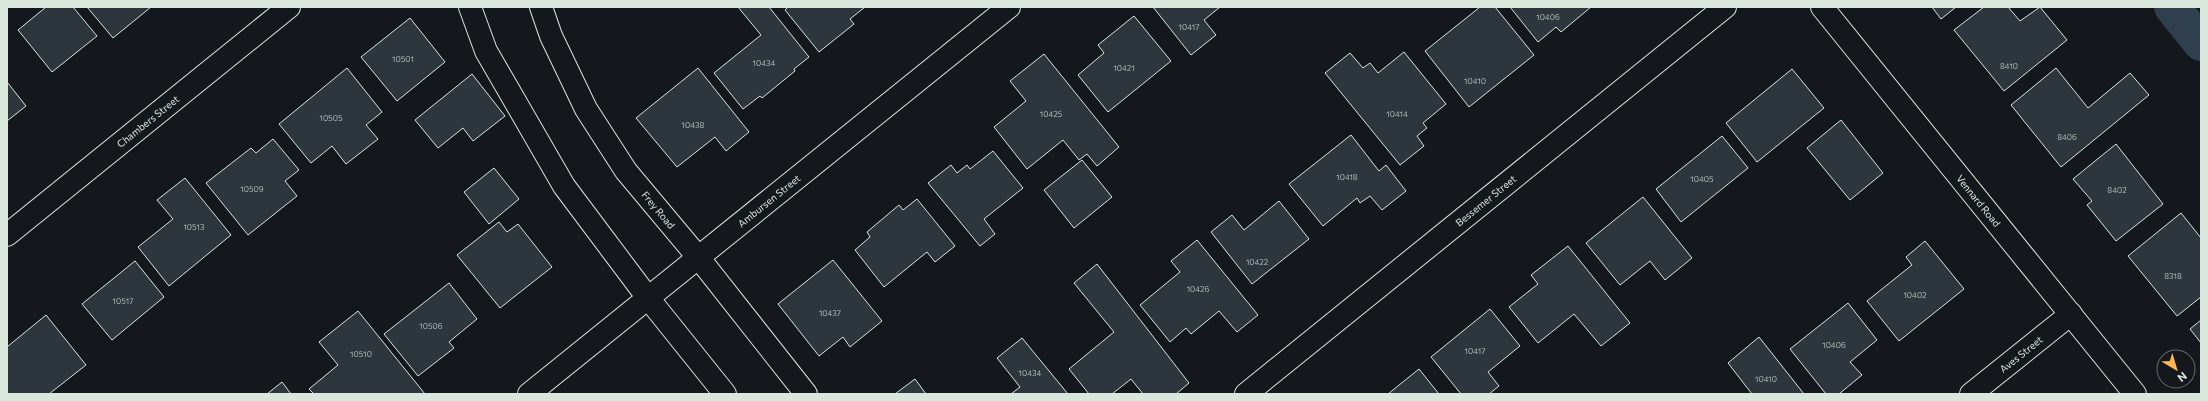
<svg xmlns="http://www.w3.org/2000/svg" width="2208" height="401" font-family="Commissioner,sans-serif">
  <style>
    .lines { fill: none; stroke-linecap: round; stroke-linejoin: round }
    .canal { stroke: #2f3f4d; stroke-width: 36 }
    .building { fill: #2c363c; stroke: #d8e6dc }
    .street-casing { stroke: #d8e6dc; stroke-width: 24 }
    .secondary-casing { stroke: #d8e6dc; stroke-width: 24 }
    .street { stroke: #14181c; stroke-width: 22 }
    .secondary { stroke: #14181c; stroke-width: 22 }
    .labels { text-anchor: middle; dominant-baseline: central; stroke-width: 3; stroke-linejoin: round; paint-order: stroke }
    .number-label { font-size: 8px; fill: #adbab4 }
    .street-label { font-size: 10px; fill: #d8e6dc; stroke: #14181c }
  </style>
  <rect width="100%" height="100%" fill="#14181c"/>
  <g class="lines">
    <!-- canal -->
    <path class="canal" d="M2172 7 2201 43"/>
  </g>
  <!-- building -->
  <path class="building" d="M46 7H73L97 36 52 72 18 30Z
    M87 7H151L113 38Z
    M738 7H769L809 57 794 69 795 71 762 98 760 96 743 109 714 73 761 35Z
    M788 7H865L850 19 854 24 819 52 785 10Z
    M1153 7H1220L1204 20 1216 35 1191 55Z
    M1480 7H1495L1534 55 1469 107 1425 51Z
    M1510 7H1591L1561 32 1556 27 1538 42Z
    M1932 7H1956L1941 19Z
    M1984 7H2008L2020 21 2040 7 2067 40 2004 91 1954 30Z
    M1134 16 1171 61 1108 112 1078 75 1104 53 1098 45Z
    M410 18 445 62 397 101 361 57Z
    M1404 52 1446 104 1423 123 1427 128 1417 136 1424 146 1400 165 1325 73 1350 53 1363 68 1370 63 1378 73Z
    M1044 54 1119 147 1097 166 1087 154 1079 160 1063 140 1027 169 994 127 1026 101 1010 81Z
    M347 68 382 112 366 125 378 139 346 164 332 146 311 163 279 124Z
    M698 68 749 132 726 151 715 137 677 167 636 118Z
    M2056 68 2088 108 2130 73 2149 95 2061 167 2011 105Z
    M1792 69 1824 108 1757 162 1726 123Z
    M472 74 505 116 473 141 463 128 438 148 415 120Z
    M7 82 26 106 7 121Z
    M1841 120 1883 173 1850 200 1807 148Z
    M1351 135 1379 171 1386 165 1406 191 1382 210 1370 196 1360 203 1357 198 1323 226 1289 184Z
    M1722 136 1748 168 1681 222 1656 189Z
    M273 139 299 170 285 181 297 196 248 235 206 183 251 148 256 153Z
    M2116 144 2163 204 2116 241 2087 205 2092 201 2073 179Z
    M993 151 1023 188 984 219 995 234 980 246 928 183 951 165 957 173 967 165 970 169Z
    M1082 160 1112 197 1074 228 1044 190Z
    M494 168 519 199 489 224 464 192Z
    M185 178 231 235 169 286 138 247 173 219 157 200Z
    M1643 197 1692 258 1665 280 1650 261 1620 285 1586 243Z
    M917 199 955 246 935 262 927 252 884 287 855 250 870 237 867 232 899 205 903 210Z
    M1279 201 1309 239 1252 284 1211 232 1232 215 1244 230Z
    M2181 213 2201 238V297L2177 316 2128 256Z
    M499 222 507 232 518 224 552 267 500 308 457 255Z
    M1197 240 1258 315 1237 332 1219 311 1191 334 1186 328 1170 342 1140 305 1180 272 1171 261Z
    M1925 241 1964 289 1899 341 1867 301 1912 265 1906 257Z
    M1568 246 1630 323 1601 346 1574 314 1538 343 1509 307 1538 284 1531 275Z
    M833 260 882 321 850 347 843 337 819 356 778 304Z
    M135 261 164 297 112 340 82 304Z
    M1097 264 1189 383 1176 394H1143L1131 379 1112 394H1089L1069 369 1114 332 1074 283Z
    M449 283 477 319 449 342 454 348 418 376 384 334Z
    M1848 303 1877 340 1850 362 1862 375 1839 394H1826L1790 349Z
    M1490 309 1520 346 1488 372 1499 386 1489 394H1461L1431 357Z
    M358 311 425 394H314L309 389 338 365 319 342Z
    M46 315 86 365 49 394H7V347Z
    M2201 320V343L2190 329Z
    M1759 337 1804 394H1752L1728 363Z
    M1022 338 1068 394H1011L1020 387 997 358Z
    M1419 369 1439 394H1388Z
    M915 379 926 394H895Z
    M282 382 291 394H267Z"/>
  <g class="lines">
    <defs>
      <g id="street">
        <path id="s1" d="M1822 7 2135 394"/>
        <path id="s2" d="M7 235 289 7"/>
        <path id="s3" d="M529 394 1009 7"/>
        <path id="s4" d="M1246 394 1725 7"/>
        <path id="s5" d="M1971 394 2071 314"/>
      </g>
      <g id="secondary">
        <path d="M470 7 486 51 564 186 648 298 725 394"/>
        <path id="s6" d="M541 7 551 36 586 109 626 171 698 257 806 394"/>
      </g>
    </defs>
    <!-- street casing -->
    <use href="#street" class="street-casing"/>
    <!-- secondary casing -->
    <use href="#secondary" class="secondary-casing"/>
    <!-- street -->
    <use href="#street" class="street"/>
    <!-- secondary -->
    <use href="#secondary" class="secondary"/>
  </g>
  <g class="labels">
    <!-- number labels -->
    <g class="number-label">
      <text x="1548" y="17">10406</text>
      <text x="1189" y="27">10417</text>
      <text x="403" y="59">10501</text>
      <text x="764" y="63">10434</text>
      <text x="2009" y="66">8410</text>
      <text x="1124" y="68">10421</text>
      <text x="1475" y="81">10410</text>
      <text x="1051" y="114">10425</text>
      <text x="1397" y="114">10414</text>
      <text x="331" y="118">10505</text>
      <text x="693" y="125">10438</text>
      <text x="2067" y="137">8406</text>
      <text x="1347" y="177">10418</text>
      <text x="1702" y="179">10405</text>
      <text x="252" y="189">10509</text>
      <text x="2117" y="190">8402</text>
      <text x="194" y="227">10513</text>
      <text x="1257" y="262">10422</text>
      <text x="2173" y="276">8318</text>
      <text x="1198" y="289">10426</text>
      <text x="1915" y="295">10402</text>
      <text x="123" y="301">10517</text>
      <text x="830" y="313">10437</text>
      <text x="431" y="326">10506</text>
      <text x="1834" y="345">10406</text>
      <text x="1475" y="351">10417</text>
      <text x="361" y="354">10510</text>
      <text x="1030" y="373">10434</text>
      <text x="1766" y="379">10410</text>
    </g>
    <!-- street labels -->
    <g class="street-label">
      <text stroke="none"><textPath href="#s2" startOffset="181">Chambers Street</textPath></text>
      <text stroke="none"><textPath href="#s3" startOffset="308">Ambursen Street</textPath></text>
      <text stroke="none"><textPath href="#s4" startOffset="308">Bessemer Street</textPath></text>
      <text stroke="none"><textPath href="#s1" startOffset="249">Vennard Road</textPath></text>
      <text stroke="none"><textPath href="#s6" startOffset="236">Frey Road</textPath></text>
      <text stroke="none"><textPath href="#s5" startOffset="64">Aves Street</textPath></text>
    </g>
  </g>
  <!-- border -->
  <rect width="2208" height="401" fill="none" stroke="#d8e6dc" stroke-width="16"/>
  <!-- north arrow -->
  <g transform="translate(2176 369) rotate(142)"><circle r="19" fill="#14181c" stroke="#626a69"/>
  <path d="M0-3L7 15L0 10L-7 15Z" fill="#ffb74d"/>
  <text y="-6" font-size="11" font-weight="bold" text-anchor="middle" fill="#d8e6dc">N</text>
  </g>
</svg>
